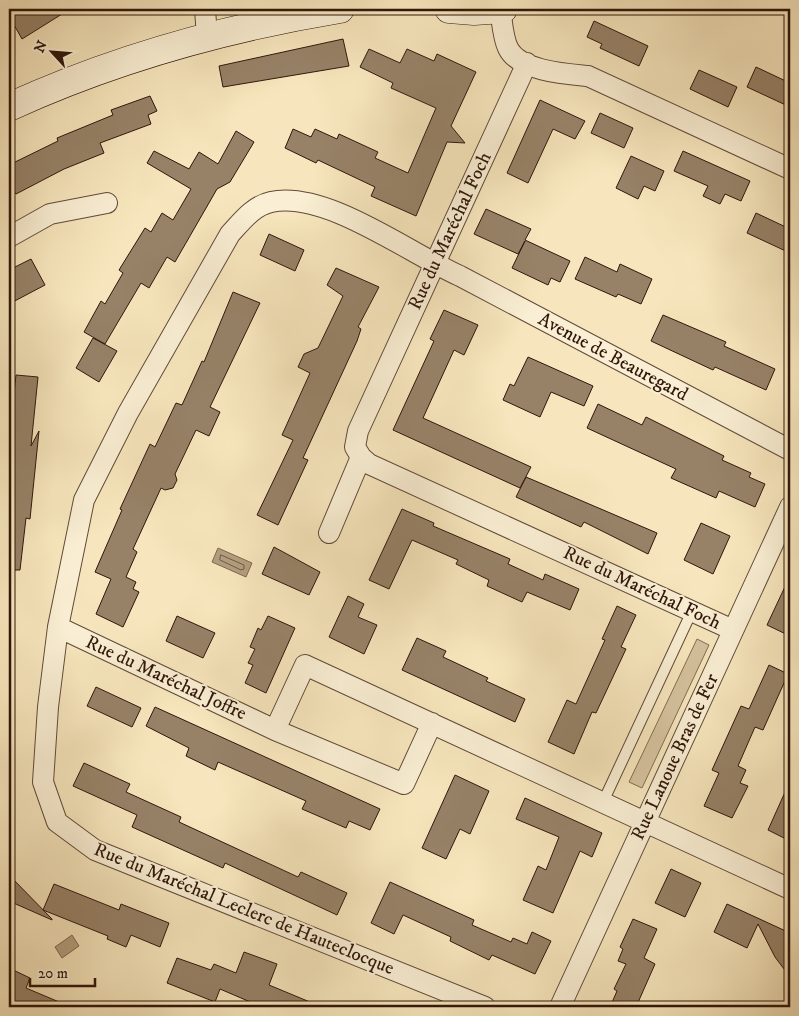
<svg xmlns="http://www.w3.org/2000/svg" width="799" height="1016" font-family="'IM FELL DW Pica',serif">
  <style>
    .green { fill: #d5c39f; stroke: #826c55 }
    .water { fill: #b39f80; stroke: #7e6851 }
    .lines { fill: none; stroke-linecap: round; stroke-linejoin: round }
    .shore { stroke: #715a46; stroke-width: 1 }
    .building { fill: #978268; stroke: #2f160b }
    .lane-casing { stroke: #614a38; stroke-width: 12 }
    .street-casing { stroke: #614a38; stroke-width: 22 }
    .secondary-casing { stroke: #2f160b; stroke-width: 29 }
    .lane { stroke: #faefd4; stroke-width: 10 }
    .street { stroke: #faefd4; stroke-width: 20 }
    .secondary { stroke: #faefd4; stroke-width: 28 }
    .labels { text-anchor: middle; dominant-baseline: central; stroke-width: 4; stroke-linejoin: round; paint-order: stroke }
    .street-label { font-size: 19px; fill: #2f160b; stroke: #faefd4 }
  </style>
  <rect width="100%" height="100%" fill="#f7e6bd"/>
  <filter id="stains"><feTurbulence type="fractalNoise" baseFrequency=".004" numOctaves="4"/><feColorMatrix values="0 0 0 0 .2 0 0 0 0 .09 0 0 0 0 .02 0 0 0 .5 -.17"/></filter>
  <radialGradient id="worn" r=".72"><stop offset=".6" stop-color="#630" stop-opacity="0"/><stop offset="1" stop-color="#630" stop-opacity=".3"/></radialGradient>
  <!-- green -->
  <path class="green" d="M697 639 709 645 642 788 629 782Z"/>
  <!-- water -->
  <path class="water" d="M218 548 252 563 246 577 212 562Z
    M72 935 79 946 62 958 55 947Z"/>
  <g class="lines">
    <!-- shore -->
    <path class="shore" d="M221 555 244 565V569L241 570 220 560Z"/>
  </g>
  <!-- building -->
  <path class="building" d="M9 9H70L22 39 9 16Z
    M594 21 648 46 639 66 600 48 602 44 587 37Z
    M343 39 349 66 223 87 219 66Z
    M369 49 400 63 407 49 434 61 437 54 476 72 451 126 465 143 447 142 416 216 371 196 375 187 318 160 316 163 285 148 293 129 311 137 315 129 337 139 339 134 378 152 375 158 408 173 436 108 391 88 393 83 360 67Z
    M756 67 790 83V107L747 87Z
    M699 70 737 87 728 107 690 89Z
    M150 96 157 111 148 115 151 124 100 143 104 153 64 169 16 194 9 186V165L58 141 57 138 113 115 111 110Z
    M540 100 585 121 575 139 553 129 528 183 507 173Z
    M600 113 633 128 624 148 591 133Z
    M236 131 254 142 230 182 217 189 175 262 167 257 149 288 141 283 105 344 84 332 101 301 105 304 123 273 119 270 145 228 151 232 162 213 173 220 191 189 147 163 154 151 189 169 199 152 218 164Z
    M683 151 750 181 741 201 725 194 720 204 703 196 708 186 674 171Z
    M631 156 664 171 655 191 644 186 638 199 616 188Z
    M486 209 531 229 525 240 570 261 560 282 551 278 548 285 512 268 525 241 518 254 474 234Z
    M756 213 790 229V253L747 233Z
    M269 234 304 250 295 271 260 255Z
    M585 257 617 272 620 264 652 279 641 304 618 294 616 297 575 279Z
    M31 259 45 285 9 304V270Z
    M336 268 379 287 358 327 361 329 357 341 303 458 308 460 278 525 257 515 293 440 282 435 310 373 298 367 304 354 318 348 343 296 327 285Z
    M233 292 260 303 210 407 220 412 209 436 196 430 175 474 177 480 173 488 165 490 161 488 133 549 137 552 126 577 136 582 133 589 139 592 123 627 96 614 111 579 95 572 122 510 120 509 150 444 155 447 176 403 182 405 202 361 204 362Z
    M444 310 478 325 464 355 454 350 423 418 531 467 520 488 393 430 434 341 430 339Z
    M663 315 726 342 724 346 775 369 766 390 715 367 713 370 651 341Z
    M93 338 117 351 99 382 76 368Z
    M528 357 593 386 584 406 551 392 540 417 503 400 510 384 514 386Z
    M16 375 38 377 31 446 39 431 30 519 26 518 20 570H9V440Z
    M598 404 642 425 646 417 724 456 722 460 751 473 749 477 765 484 755 507 719 491 716 498 671 478 676 469 587 428Z
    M526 477 657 533 648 554 584 522 581 527 516 497Z
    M402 509 434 523 433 526 510 559 508 564 543 580 545 574 579 589 570 610 527 592 522 602 487 586 489 580 456 564 458 560 412 540 389 589 369 580Z
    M701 523 730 536 713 574 684 560Z
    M274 547 320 572 309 595 262 574Z
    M790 576V636L767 625Z
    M348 596 364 604 358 617 377 625 364 654 329 637Z
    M617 606 636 615 621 647 626 649 596 713 592 712 574 754 548 742 567 700 576 704 605 640 602 639Z
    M177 616 215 633 203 658 166 641Z
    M268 616 295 628 266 693 245 683 253 665 248 663 255 649 250 647 258 628 261 630Z
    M417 638 446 651 443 657 488 678 486 681 525 699 515 722 402 670Z
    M769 665 788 674 763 730 755 727 738 766 746 770 740 783 748 786 732 818 704 806 719 773 712 770 741 706 749 709Z
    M96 687 141 708 132 727 87 706Z
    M155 707 380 809 370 830 349 821 346 828 302 809 306 801 218 762 215 770 186 756 189 748 146 726Z
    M84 763 130 784 126 792 181 817 179 822 298 877 301 872 347 893 337 915 225 863 223 868 132 827 137 815 73 786Z
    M455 775 489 791 470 834 460 829 446 859 422 848Z
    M790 781V841L768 830Z
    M525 798 602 833 592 857 580 851 553 913 523 900 538 866 546 870 559 837 516 819Z
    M671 869 701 883 685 917 655 903Z
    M9 875 52 919V920L9 901Z
    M390 882 474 920 472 925 511 942 513 938 527 944 532 932 551 941 535 974 492 955 489 960 450 941 451 937 403 915 394 934 371 923Z
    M54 884 119 910 121 904 169 923 160 947 131 935 126 947 107 939 108 936 43 910Z
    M727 904 790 933V977L775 957 758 924 747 948 714 932Z
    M633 919 657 929 644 958 655 964 636 1007H610L617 991 614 989 626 964 618 961 623 949 620 947Z
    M244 952 277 964 269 985 322 1007H262L220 989 215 1002 167 983 177 958 211 970 214 964 236 973Z
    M9 968 30 978 26 988 71 1007H9Z"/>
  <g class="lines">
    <defs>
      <path id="lane" d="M603 802 692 611"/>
      <path id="street" d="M205 9 207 37
        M500 9C502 21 503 38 508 48 519 71 566 74 588 76L790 169
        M527 63 358 431 355 447 361 457 369 464 733 630
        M9 237 50 214 107 203
        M329 533 361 457
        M58 627 275 730 404 784 432 723
        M275 730 305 665 790 889
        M485 1007 95 850 57 822 43 782 48 707 58 627 84 500 128 413 230 234C242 221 253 206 271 202 326 190 410 254 460 276L790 450
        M560 1007 790 507"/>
      <path id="secondary" d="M449 9 474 11 503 9
        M9 107C114 59 225 28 340 9"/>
    </defs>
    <!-- lane casing -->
    <use href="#lane" class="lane-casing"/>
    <!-- street casing -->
    <use href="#street" class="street-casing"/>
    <!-- secondary casing -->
    <use href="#secondary" class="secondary-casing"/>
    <!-- lane -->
    <use href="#lane" class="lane"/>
    <!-- street -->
    <use href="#street" class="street"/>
    <!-- secondary -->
    <use href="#secondary" class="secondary"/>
  </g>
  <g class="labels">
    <!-- street labels -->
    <g class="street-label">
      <text transform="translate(450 231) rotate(-65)">Rue du Maréchal Foch</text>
      <text transform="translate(613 357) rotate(28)">Avenue de Beauregard</text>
      <text transform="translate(642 588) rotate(25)">Rue du Maréchal Foch</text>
      <text transform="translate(166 678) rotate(25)">Rue du Maréchal Joffre</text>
      <text transform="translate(675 757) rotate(-65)">Rue Lanoue Bras de Fer</text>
      <text transform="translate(244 909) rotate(22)">Rue du Maréchal Leclerc de Hauteclocque</text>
    </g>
  </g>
  <!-- margin -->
  <rect width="799" height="1016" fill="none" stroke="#f7e6bd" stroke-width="30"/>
  <rect x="10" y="10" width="779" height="996" fill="none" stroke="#2f160b" stroke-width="2.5"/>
  <rect x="15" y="15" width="769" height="986" fill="none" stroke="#2f160b"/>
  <!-- north arrow -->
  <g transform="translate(52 52) rotate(296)" stroke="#faefd4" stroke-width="4" paint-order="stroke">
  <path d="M0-4L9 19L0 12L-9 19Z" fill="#2f160b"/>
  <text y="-8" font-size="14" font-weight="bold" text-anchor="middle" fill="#2f160b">N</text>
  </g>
  <!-- scale -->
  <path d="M30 978v8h65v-8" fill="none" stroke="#2f160b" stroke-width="2.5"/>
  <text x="38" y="978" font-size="15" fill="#2f160b" stroke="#faefd4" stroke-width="4" paint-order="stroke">20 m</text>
  <rect width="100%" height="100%" filter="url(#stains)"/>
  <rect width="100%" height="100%" fill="url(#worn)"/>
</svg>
